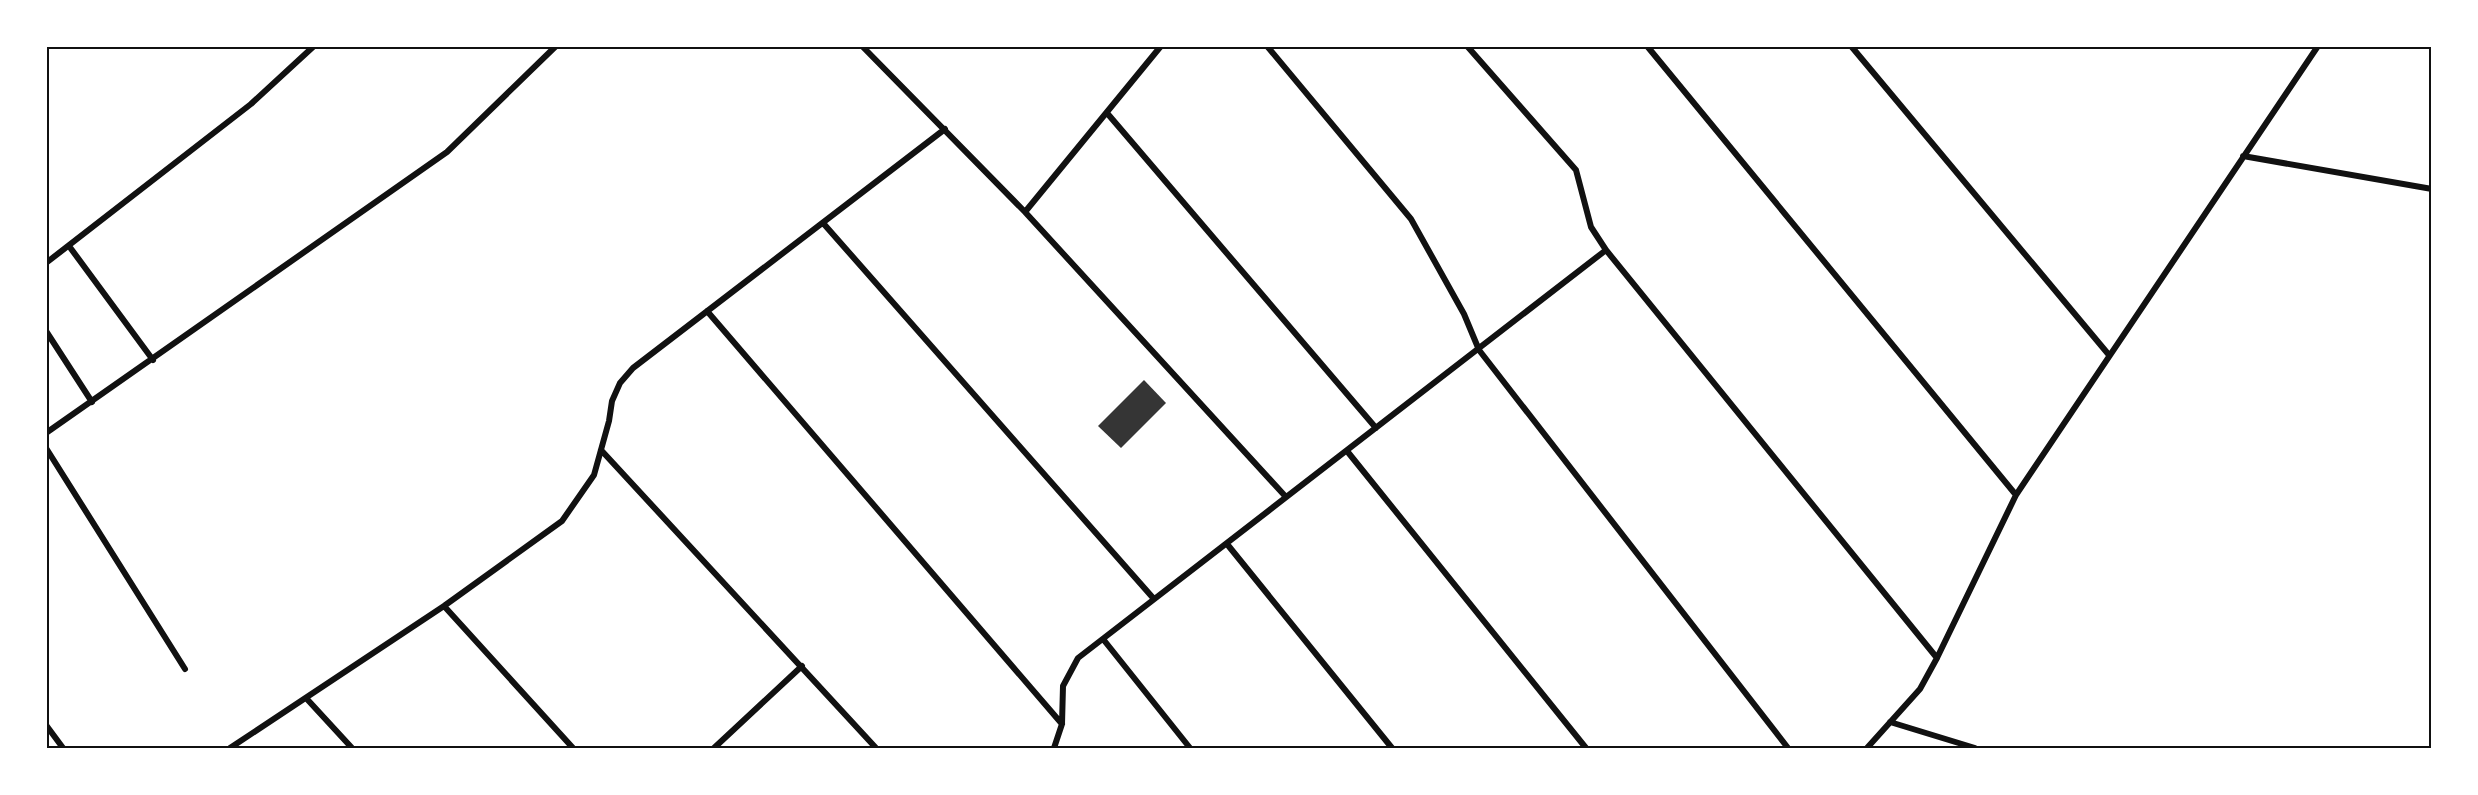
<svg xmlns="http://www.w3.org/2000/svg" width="2478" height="795" font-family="'PT Sans Narrow',sans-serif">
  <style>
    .building { fill: #353535 }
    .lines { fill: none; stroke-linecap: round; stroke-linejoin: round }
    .minor { stroke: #111; stroke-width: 6 }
    .neatline { fill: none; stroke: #111; stroke-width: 2 }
  </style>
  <rect width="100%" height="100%" fill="#fff"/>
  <!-- building -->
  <path class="building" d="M1144 380 1166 403 1121 448 1098 426Z"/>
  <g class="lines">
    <!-- minor -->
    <path class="minor" d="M862 46 1025 212 1286 497
      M1267 46 1411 219 1464 314 1479 350 1788 748
      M1467 46 1576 170 1591 227 1606 250 1937 658
      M1647 46 2016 495
      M1851 46 2109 355
      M1107 113 1376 428
      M2243 156 2432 189
      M1025 212 1161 46
      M823 223 1154 599
      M69 246 153 360
      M46 263 251 104 314 46
      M707 311 1062 724
      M46 331 92 402
      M46 433 447 152 556 46
      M46 448 185 669
      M601 450 876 748
      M1347 451 1586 748
      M1227 544 1392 748
      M444 606 573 748
      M1103 639 1190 748
      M306 698 352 748
      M1890 722 1975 748
      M46 725 63 748
      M230 748 444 606 562 521 594 475 609 421 612 401 620 383 633 368 945 129
      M714 748 802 666
      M1054 748 1062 724 1063 686 1078 658 1606 250
      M1867 748 1920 689 1937 658 2016 495 2318 46"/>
  </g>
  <!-- border -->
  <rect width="2478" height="795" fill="none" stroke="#ffffff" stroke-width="96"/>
  <rect x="48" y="48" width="2382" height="699" class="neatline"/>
</svg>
